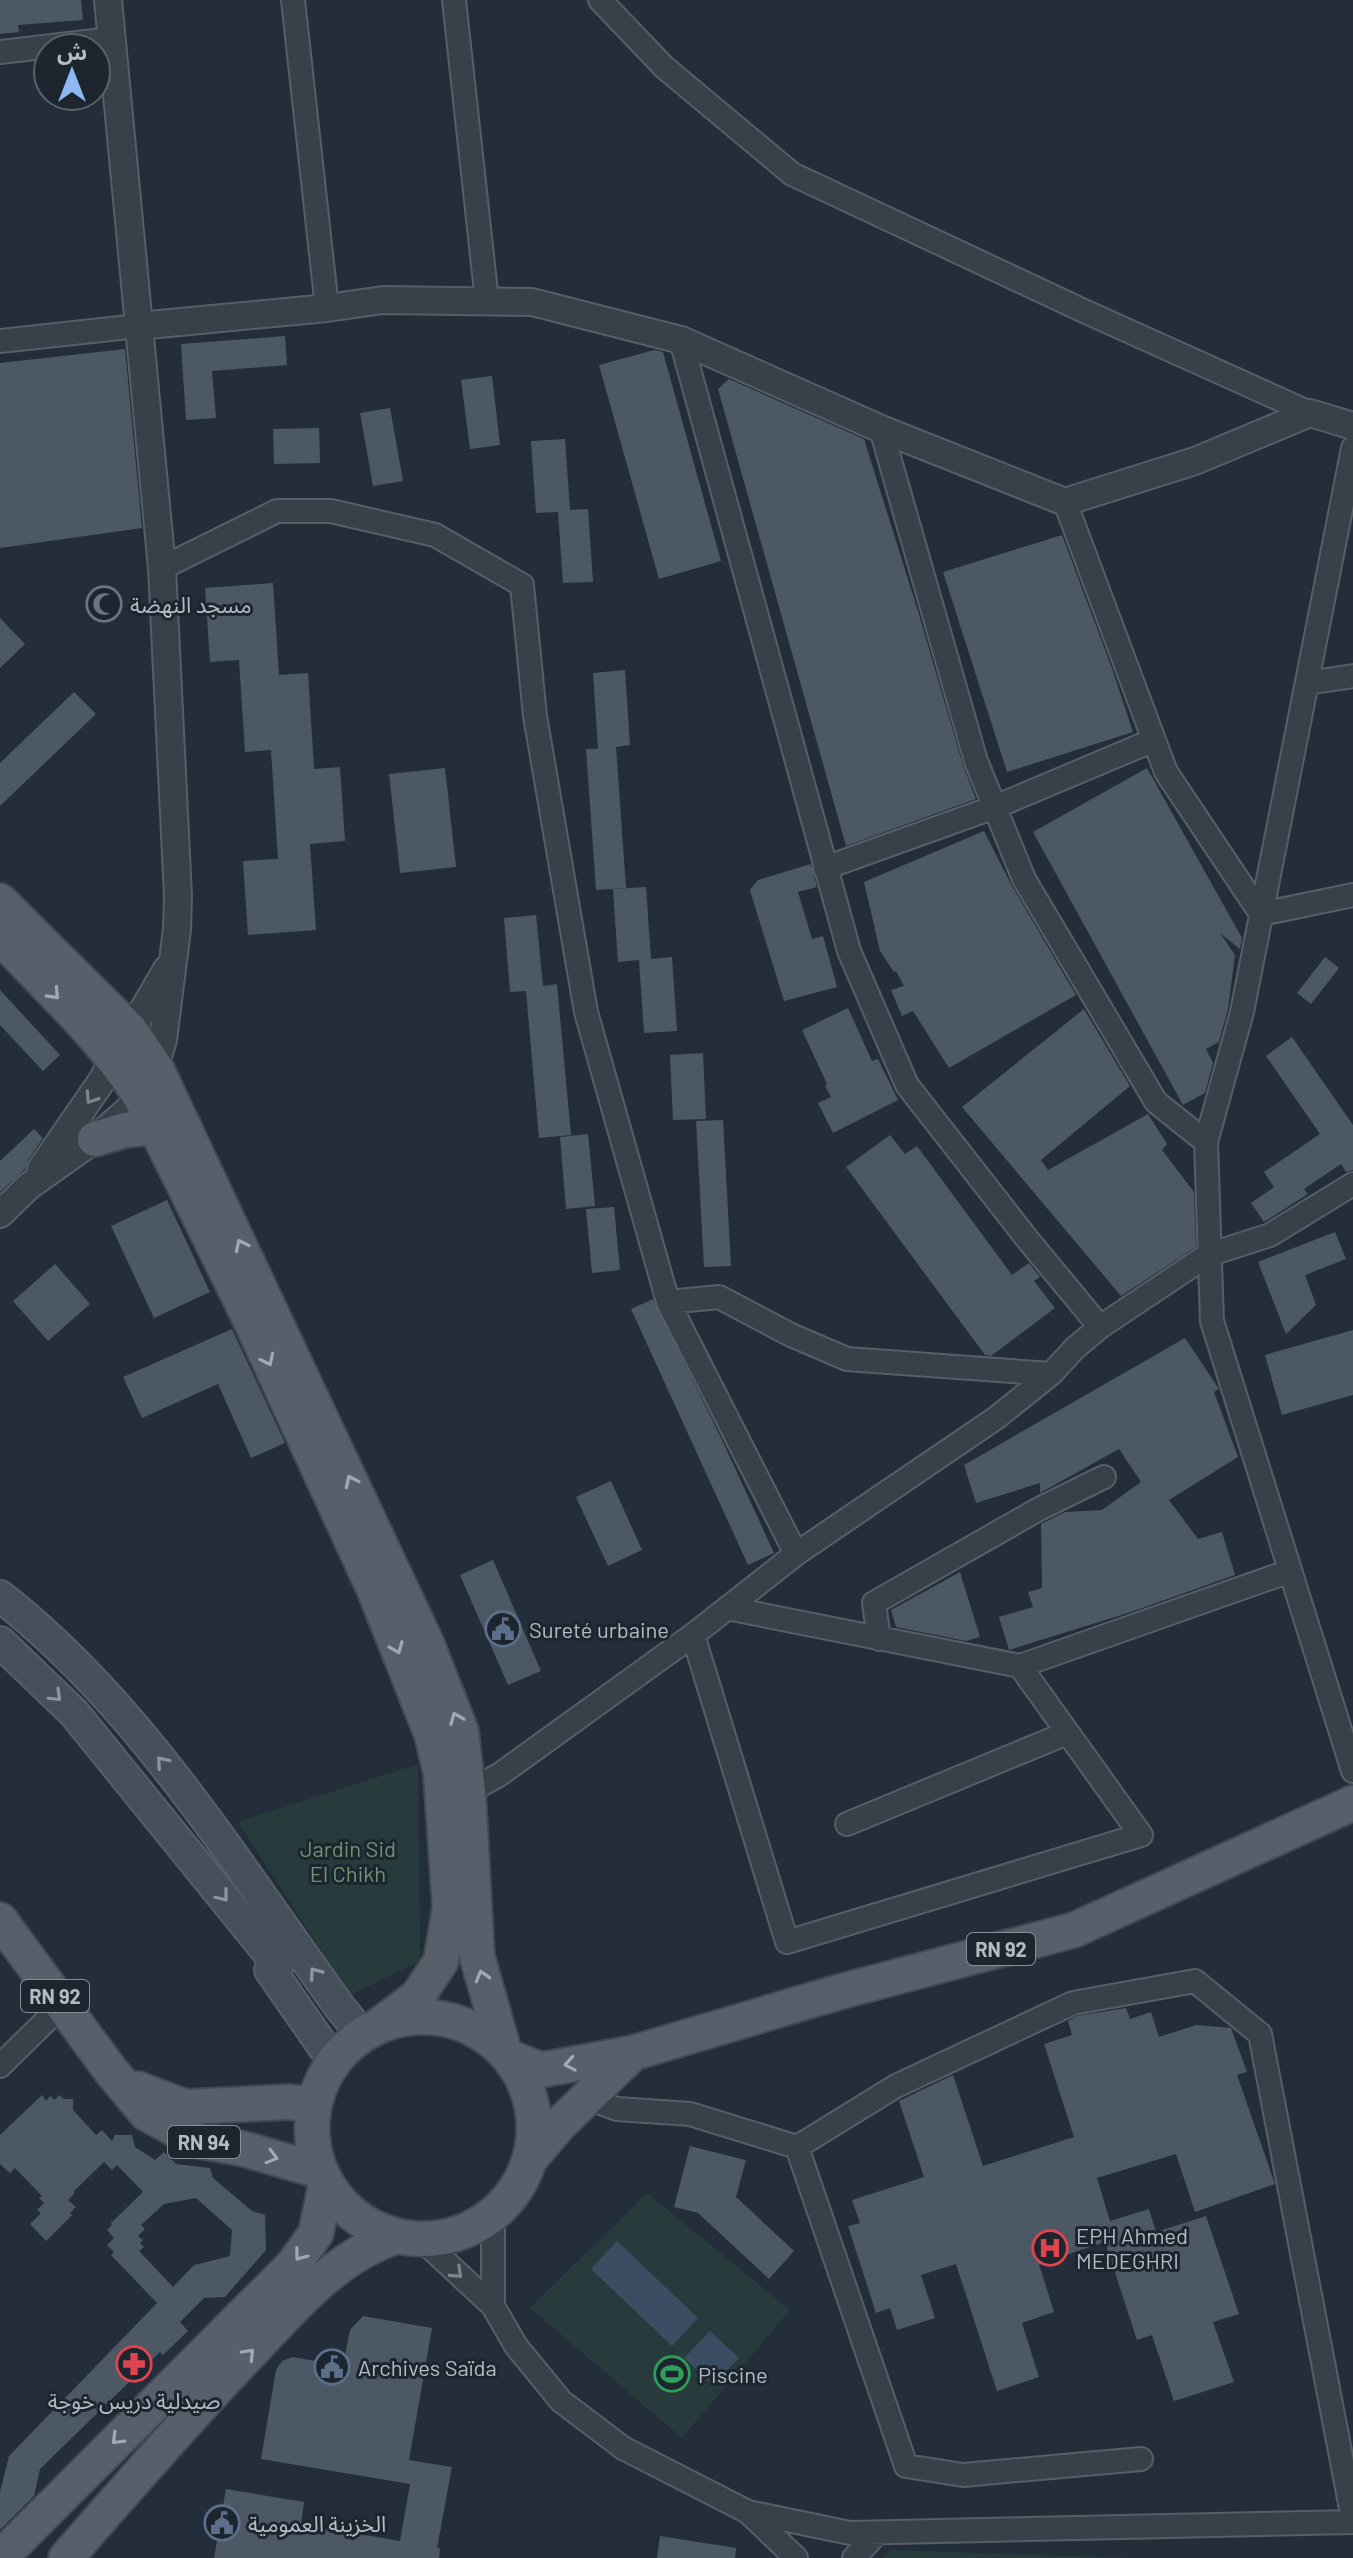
<svg xmlns="http://www.w3.org/2000/svg" width="1353" height="2558" font-family="Barlow,'Noto Sans Arabic',sans-serif">
  <style>
    .green { fill: #273b3c }
    .water { fill: #3b4d62 }
    .building { fill: #4c5965; fill-rule: evenodd }
    .lines { fill: none; stroke-linecap: round; stroke-linejoin: round }
    .minor-casing { stroke: #565e68; stroke-width: 26 }
    .tertiary-casing { stroke: #565e68; stroke-width: 30 }
    .secondary-casing { stroke: #565e68; stroke-width: 34 }
    .primary-casing { stroke: #414953; stroke-width: 38 }
    .minor { stroke: #38404a; stroke-width: 22 }
    .tertiary { stroke: #38404a; stroke-width: 26 }
    .secondary { stroke: #46505d; stroke-width: 30 }
    .primary { stroke: #565f6a; stroke-width: 34 }
    .oneway { stroke: #a0a9b4 }
    .oneway2 { stroke: #7c848e }
    .oneway3 { stroke: #8d96a1 }
    .labels { text-anchor: middle; dominant-baseline: central; stroke-width: 6; stroke-linejoin: round; paint-order: stroke }
    .shield { fill: #1d252f; stroke: #868e99; stroke-width: 2 }
    .shield-label { font-size: 20px; font-weight: bold; fill: #b3bbc6 }
    .poi-label { font-size: 22px; fill: #b3bbc6; stroke: #1d252f; text-anchor: start }
    .park-label { font-size: 22px; fill: #6c9573; stroke: #1d252f }
  </style>
  <rect width="100%" height="100%" fill="#242e3a"/>
  <!-- green -->
  <path class="green" d="M418 1764 420 1961 350 1995 238 1822Z
    M647 2193 790 2310 682 2438 530 2308Z
    M890 2550 1132 2558H883Z"/>
  <!-- water -->
  <path class="water" d="M617 2241 698 2318 672 2346 591 2269Z
    M710 2331 739 2358 713 2385 684 2358Z"/>
  <!-- building -->
  <path class="building" d="M0 0H81L83 20 18 25 19 32 0 34Z
    M285 336 287 365 212 371 216 418 186 420 181 344Z
    M125 349 142 528 0 548V363Z
    M654 350 663 352 721 561 659 579 599 365Z
    M492 376 500 445 470 449 461 380Z
    M729 379 864 439 918 611 963 765 976 799 846 846 718 389Z
    M390 408 403 481 373 486 360 413Z
    M319 428 320 463 274 464 273 429Z
    M565 439 570 510 588 509 593 582 563 583 558 512 536 513 531 441Z
    M1062 535 1113 671 1133 732 1007 772 943 572Z
    M273 583 279 675 308 673 314 769 340 767 345 841 310 844 316 930 248 935 243 861 278 859 271 750 245 752 239 660 210 662 205 588Z
    M0 618 25 644 0 668Z
    M625 670 630 745 616 747 626 888 596 890 586 749H598L593 673Z
    M74 692 96 714 0 806V763Z
    M445 768 456 867 400 873 389 774Z
    M1147 768 1242 938 1240 949 1220 933 1235 955 1228 1009 1219 1042 1206 1049 1213 1063 1205 1093 1183 1105 1033 832Z
    M984 831 1012 886 1076 995 949 1068 913 1011 902 1016 891 990 904 986 896 971 894 972 880 951 864 882Z
    M811 864 817 887 798 892 812 939 823 936 837 987 784 1001 750 890 758 880Z
    M646 887 651 959 672 957 677 1031 644 1033 639 960 618 962 613 889Z
    M536 915 543 986 557 984 571 1135 539 1138 526 991 510 992 504 918Z
    M1325 957 1339 968 1311 1004 1297 993Z
    M0 990 60 1055 43 1071 0 1025Z
    M848 1008 872 1061 878 1059 898 1100 833 1133 818 1103 831 1097 825 1086 827 1084 802 1030Z
    M1084 1009 1130 1086 1041 1160 1048 1170 1148 1114 1167 1144 1162 1150 1194 1192 1196 1247 1121 1296 962 1107Z
    M1292 1037 1353 1125V1170L1346 1172 1341 1164 1304 1189 1308 1194 1264 1222 1251 1203 1274 1187 1264 1172 1320 1134 1266 1056Z
    M703 1053 706 1119 673 1120 670 1055Z
    M723 1120 731 1266 704 1267 696 1121Z
    M34 1129 43 1138 28 1160 25 1169 0 1192V1161Z
    M588 1134 595 1206 566 1209 560 1137Z
    M890 1135 905 1154 917 1146 1012 1275 1029 1263 1040 1277 1034 1281 1055 1308 991 1356 985 1355 846 1167Z
    M167 1200 210 1292 154 1318 111 1226Z
    M614 1207 620 1270 592 1273 586 1209Z
    M1335 1232 1346 1259 1305 1275 1316 1305 1286 1334 1258 1262Z
    M55 1264 90 1304 48 1341 13 1301Z
    M653 1299 723 1442 774 1553 748 1565 631 1309Z
    M232 1329 285 1443 251 1458 218 1384 142 1418 123 1377Z
    M1353 1330V1395L1282 1415 1265 1355Z
    M1185 1338 1219 1389 1214 1392 1238 1457 1169 1500 1198 1539 1222 1532 1235 1575 1131 1612 1009 1650 999 1617 1033 1607 1028 1592 1042 1588 1041 1524 1065 1512 1102 1510 1141 1482 1119 1449 1040 1493V1483L976 1503 964 1465Z
    M611 1481 642 1550 608 1566 576 1497Z
    M493 1560 541 1671 508 1685 460 1575Z
    M960 1572 980 1637 966 1641 896 1627 891 1610Z
    M1126 2008 1130 2019 1151 2012 1159 2037 1196 2025 1231 2028 1247 2072 1237 2075 1275 2184 1195 2212 1176 2154 1097 2178 1110 2221 1149 2209 1156 2232 1206 2216 1239 2314 1213 2322 1234 2382 1174 2401 1152 2335 1137 2340 1105 2242 1039 2264 1054 2312 1022 2323 1039 2377 997 2391 956 2264 921 2275 935 2318 897 2330 890 2308 876 2313 848 2226 860 2223 852 2200 924 2177 899 2101 953 2075 983 2166 1074 2137 1044 2044 1072 2035 1068 2021 1077 2016Z
    M42 2095 46 2101 50 2096 55 2100 59 2095 64 2099H73V2110L96 2135 102 2130 112 2141 115 2135H132L135 2147 155 2160 164 2152 176 2164 210 2168 213 2178 252 2211 265 2215 266 2250 225 2297 204 2298 180 2322 188 2331 163 2355 160 2352 40 2469 34 2496 0 2530V2492L9 2456 157 2303 111 2255 114 2252 107 2245 114 2238 107 2230 112 2225 111 2223 143 2192 117 2165 112 2170 104 2162 73 2192 75 2193 68 2200 76 2207 70 2213 72 2215 46 2241 30 2224 41 2213 37 2210 44 2203 39 2198 42 2196 15 2168 10 2173 0 2164V2135ZM196 2198 232 2230 230 2256 194 2265 173 2287 139 2251 144 2247 140 2243 143 2240 138 2236 145 2229 141 2225 164 2204Z
    M690 2146 746 2160 736 2197 794 2251 769 2279 698 2213 674 2207Z
    M363 2316 432 2328 409 2460 452 2467 437 2548H440L439 2558H214L226 2489 304 2502 301 2524 400 2541 410 2484 261 2459 276 2370 282 2361 293 2357 343 2366 350 2330Z
    M660 2536 736 2548 735 2558H657Z"/>
  <g class="lines">
    <defs>
      <path id="minor" d="M293 0 327 308
        M454 0 487 301
        M600 0 664 67 792 174 1084 311 1310 413
        M0 52 111 39
        M681 340 849 951 907 1085 1028 1240 1100 1327
        M0 341 138 326
        M881 429 976 761 1024 879 1156 1102 1206 1142
        M1353 448 1242 1012 1206 1142 1212 1321 1353 1771
        M1065 502 1166 772 1261 914 1353 895
        M162 568 277 511H331L435 535 522 585 535 716 586 1012 668 1302 796 1554
        M1307 683 1353 676
        M825 868 995 807 1154 740
        M668 1302 719 1297 791 1335 847 1359 1051 1374
        M727 1608 1020 1666 1290 1571
        M693 1635 787 1942 1141 1835 1020 1666
        M879 1639 874 1603 1039 1509 1104 1477
        M468 1792 499 1775 693 1635 796 1554 996 1418 1051 1374 1075 1348 1100 1327 1208 1255 1270 1235 1353 1184
        M847 1824 1067 1733
        M0 2066 62 2005
        M587 2098 617 2109 690 2114 797 2147 906 2466 963 2475 1141 2459
        M797 2147 896 2086 1073 2003 1195 1981 1260 2034 1353 2519
        M493 2215V2306
        M421 2239 493 2306 516 2346 561 2401 623 2448 748 2512 796 2558
        M748 2512 850 2533 1353 2522
        M854 2558 877 2533"/>
      <path id="tertiary" d="M138 326 327 308 383 300 532 302 681 340 881 429 1065 502 1195 461 1310 413 1353 426
        M41 1169 101 1082 167 969
        M0 1214 29 1186 95 1139 128 1110 150 1081 163 1040 177 929 178 896 162 568 108 0"/>
      <path id="secondary" d="M0 1596C140 1705 236 1864 339 2006L362 2035
        M0 1642 74 1713 278 1965 270 1970 334 2062"/>
      <path id="primary" d="M0 901 130 1030 156 1068 426 1642 461 1731 468 1792 477 1956 504 2051
        M0 937C48 988 102 1037 140 1096L248 1315 374 1589 432 1735 441 1774 450 1908 441 1961 418 1996 378 2026
        M95 1139 125 1130 156 1127
        M0 1920 111 2071 146 2113 195 2140 244 2149 320 2171
        M312 2128a111 111 0 1 1 222 0a111 111 0 1 1-222 0Z
        M509 2057 541 2070 633 2053 839 1992 1074 1930 1353 1803
        M138 2089 185 2107 287 2102 314 2104
        M531 2158 559 2125 633 2053
        M0 2558 294 2264 316 2233 326 2183
        M66 2558C126 2489 187 2419 250 2353 294 2307 335 2256 397 2236"/>
    </defs>
    <!-- minor casing -->
    <use href="#minor" class="minor-casing"/>
    <!-- tertiary casing -->
    <use href="#tertiary" class="tertiary-casing"/>
    <!-- secondary casing -->
    <use href="#secondary" class="secondary-casing"/>
    <!-- primary casing -->
    <use href="#primary" class="primary-casing"/>
    <!-- minor -->
    <use href="#minor" class="minor"/>
    <!-- tertiary -->
    <use href="#tertiary" class="tertiary"/>
    <!-- secondary -->
    <use href="#secondary" class="secondary"/>
    <!-- primary -->
    <use href="#primary" class="primary"/>
  </g>
  <!-- one-way arrows -->
  <defs><path id="oneway-chevron" d="M-2-3.5L2.5 0L-2 3.5" fill="none" stroke-width="1.6" stroke-linecap="round" stroke-linejoin="round" transform="scale(2)"/></defs>
  <g class="oneway">
    <use href="#oneway-chevron" transform="translate(54 994) rotate(47)"/>
    <use href="#oneway-chevron" transform="translate(241 1245) rotate(-116)"/>
    <use href="#oneway-chevron" transform="translate(268 1360) rotate(65)"/>
    <use href="#oneway-chevron" transform="translate(351 1481) rotate(-115)"/>
    <use href="#oneway-chevron" transform="translate(397 1648) rotate(68)"/>
    <use href="#oneway-chevron" transform="translate(456 1718) rotate(-111)"/>
    <use href="#oneway-chevron" transform="translate(482 1976) rotate(-106)"/>
    <use href="#oneway-chevron" transform="translate(570 2064) rotate(170)"/>
    <use href="#oneway-chevron" transform="translate(272 2157) rotate(16)"/>
    <use href="#oneway-chevron" transform="translate(300 2255) rotate(127)"/>
    <use href="#oneway-chevron" transform="translate(249 2354) rotate(-46)"/>
    <use href="#oneway-chevron" transform="translate(117 2439) rotate(135)"/>
  </g>
  <g class="oneway2">
    <use href="#oneway-chevron" transform="translate(91 1098) rotate(123)"/>
    <use href="#oneway-chevron" transform="translate(457 2273) rotate(43)"/>
  </g>
  <g class="oneway3">
    <use href="#oneway-chevron" transform="translate(56 1696) rotate(44)"/>
    <use href="#oneway-chevron" transform="translate(162 1762) rotate(-130)"/>
    <use href="#oneway-chevron" transform="translate(223 1896) rotate(51)"/>
    <use href="#oneway-chevron" transform="translate(315 1973) rotate(-126)"/>
  </g>
  <!-- icons -->
  <defs>
    <symbol id="mosque-ring" viewBox="-11 -11 22 22"><circle r="9.5" fill="#1d252f" stroke="#6b7280" stroke-width="1.5"/><path d="M3.5-4.9A6 6 0 1 0 3.5 4.9A5 5 0 1 1 3.5-4.9Z" fill="#6b7280"/></symbol>
    <symbol id="civic-ring" viewBox="-11 -11 22 22"><circle r="9.5" fill="#1d252f" stroke="#5c6f8a" stroke-width="1.5"/><path d="M-.6-6.5H3V-4.5H.6V-3L4-1V1h2V6H-6V1h2V-1L-.6-3ZM-1.2 2.5V6h2.4V2.5Z" fill="#5c6f8a"/></symbol>
    <symbol id="hospital-ring" viewBox="-11 -11 22 22"><circle r="9.5" fill="#1d252f" stroke="#e0444e" stroke-width="1.5"/><path d="M-5-5h3v3.5h4V-5h3V5h-3V1.5h-4V5h-3Z" fill="#e0444e"/></symbol>
    <symbol id="pharmacy-ring" viewBox="-11 -11 22 22"><circle r="9.5" fill="#1d252f" stroke="#e0444e" stroke-width="1.5"/><path d="M-2-6h4v4h4v4h-4v4h-4v-4h-4v-4h4Z" fill="#e0444e"/></symbol>
    <symbol id="stadium-ring" viewBox="-11 -11 22 22"><circle r="9.5" fill="#1d252f" stroke="#2e9e5b" stroke-width="1.5"/><path d="M0-5a6.5 5 0 1 0 0 10a6.5 5 0 1 0 0-10ZM-3.5-1.8h7v3.6h-7Z" fill="#2e9e5b"/></symbol>
  </defs>
  <g fill-rule="evenodd">
    <use href="#mosque-ring" x="84" y="584" width="40" height="40"/>
    <use href="#civic-ring" x="483" y="1609" width="40" height="40"/>
    <use href="#hospital-ring" x="1030" y="2228" width="40" height="40"/>
    <use href="#pharmacy-ring" x="114" y="2344" width="40" height="40"/>
    <use href="#civic-ring" x="312" y="2347" width="40" height="40"/>
    <use href="#stadium-ring" x="652" y="2354" width="40" height="40"/>
    <use href="#civic-ring" x="202" y="2503" width="40" height="40"/>
  </g>
  <g class="labels">
    <!-- shield labels -->
    <g class="shield">
      <rect x="967" y="1933" width="68" height="32" rx="6"/>
      <rect x="21" y="1980" width="68" height="32" rx="6"/>
      <rect x="168" y="2126" width="72" height="32" rx="6"/>
    </g>
    <g class="shield-label">
      <text x="1001" y="1949">RN 92</text>
      <text x="55" y="1996">RN 92</text>
      <text x="204" y="2142">RN 94</text>
    </g>
    <!-- poi labels -->
    <g class="poi-label">
      <text x="130" y="604">مسجد النهضة</text>
      <text x="529" y="1629">Sureté urbaine</text>
      <text x="1076" y="2235">EPH Ahmed<tspan x="1076" dy="25">MEDEGHRI</tspan></text>
      <text x="358" y="2367">Archives Saïda</text>
      <text x="698" y="2374">Piscine</text>
      <text x="134" y="2400" text-anchor="middle">صيدلية دريس خوجة</text>
      <text x="248" y="2523">الخزينة العمومية</text>
    </g>
    <!-- park labels -->
    <g class="park-label">
      <text x="348" y="1848">Jardin Sid<tspan x="348" dy="25">El Chikh</tspan></text>
    </g>
  </g>
  <!-- north arrow -->
  <g transform="translate(72 72)"><circle r="38" fill="#1d252f" stroke="#59616b" stroke-width="2"/>
  <path d="M0-6L14 30L0 20L-14 30Z" fill="#8eb8f0"/>
  <text y="-12" font-size="22" font-weight="bold" text-anchor="middle" fill="#b3bbc6">ش</text>
  </g>
</svg>
